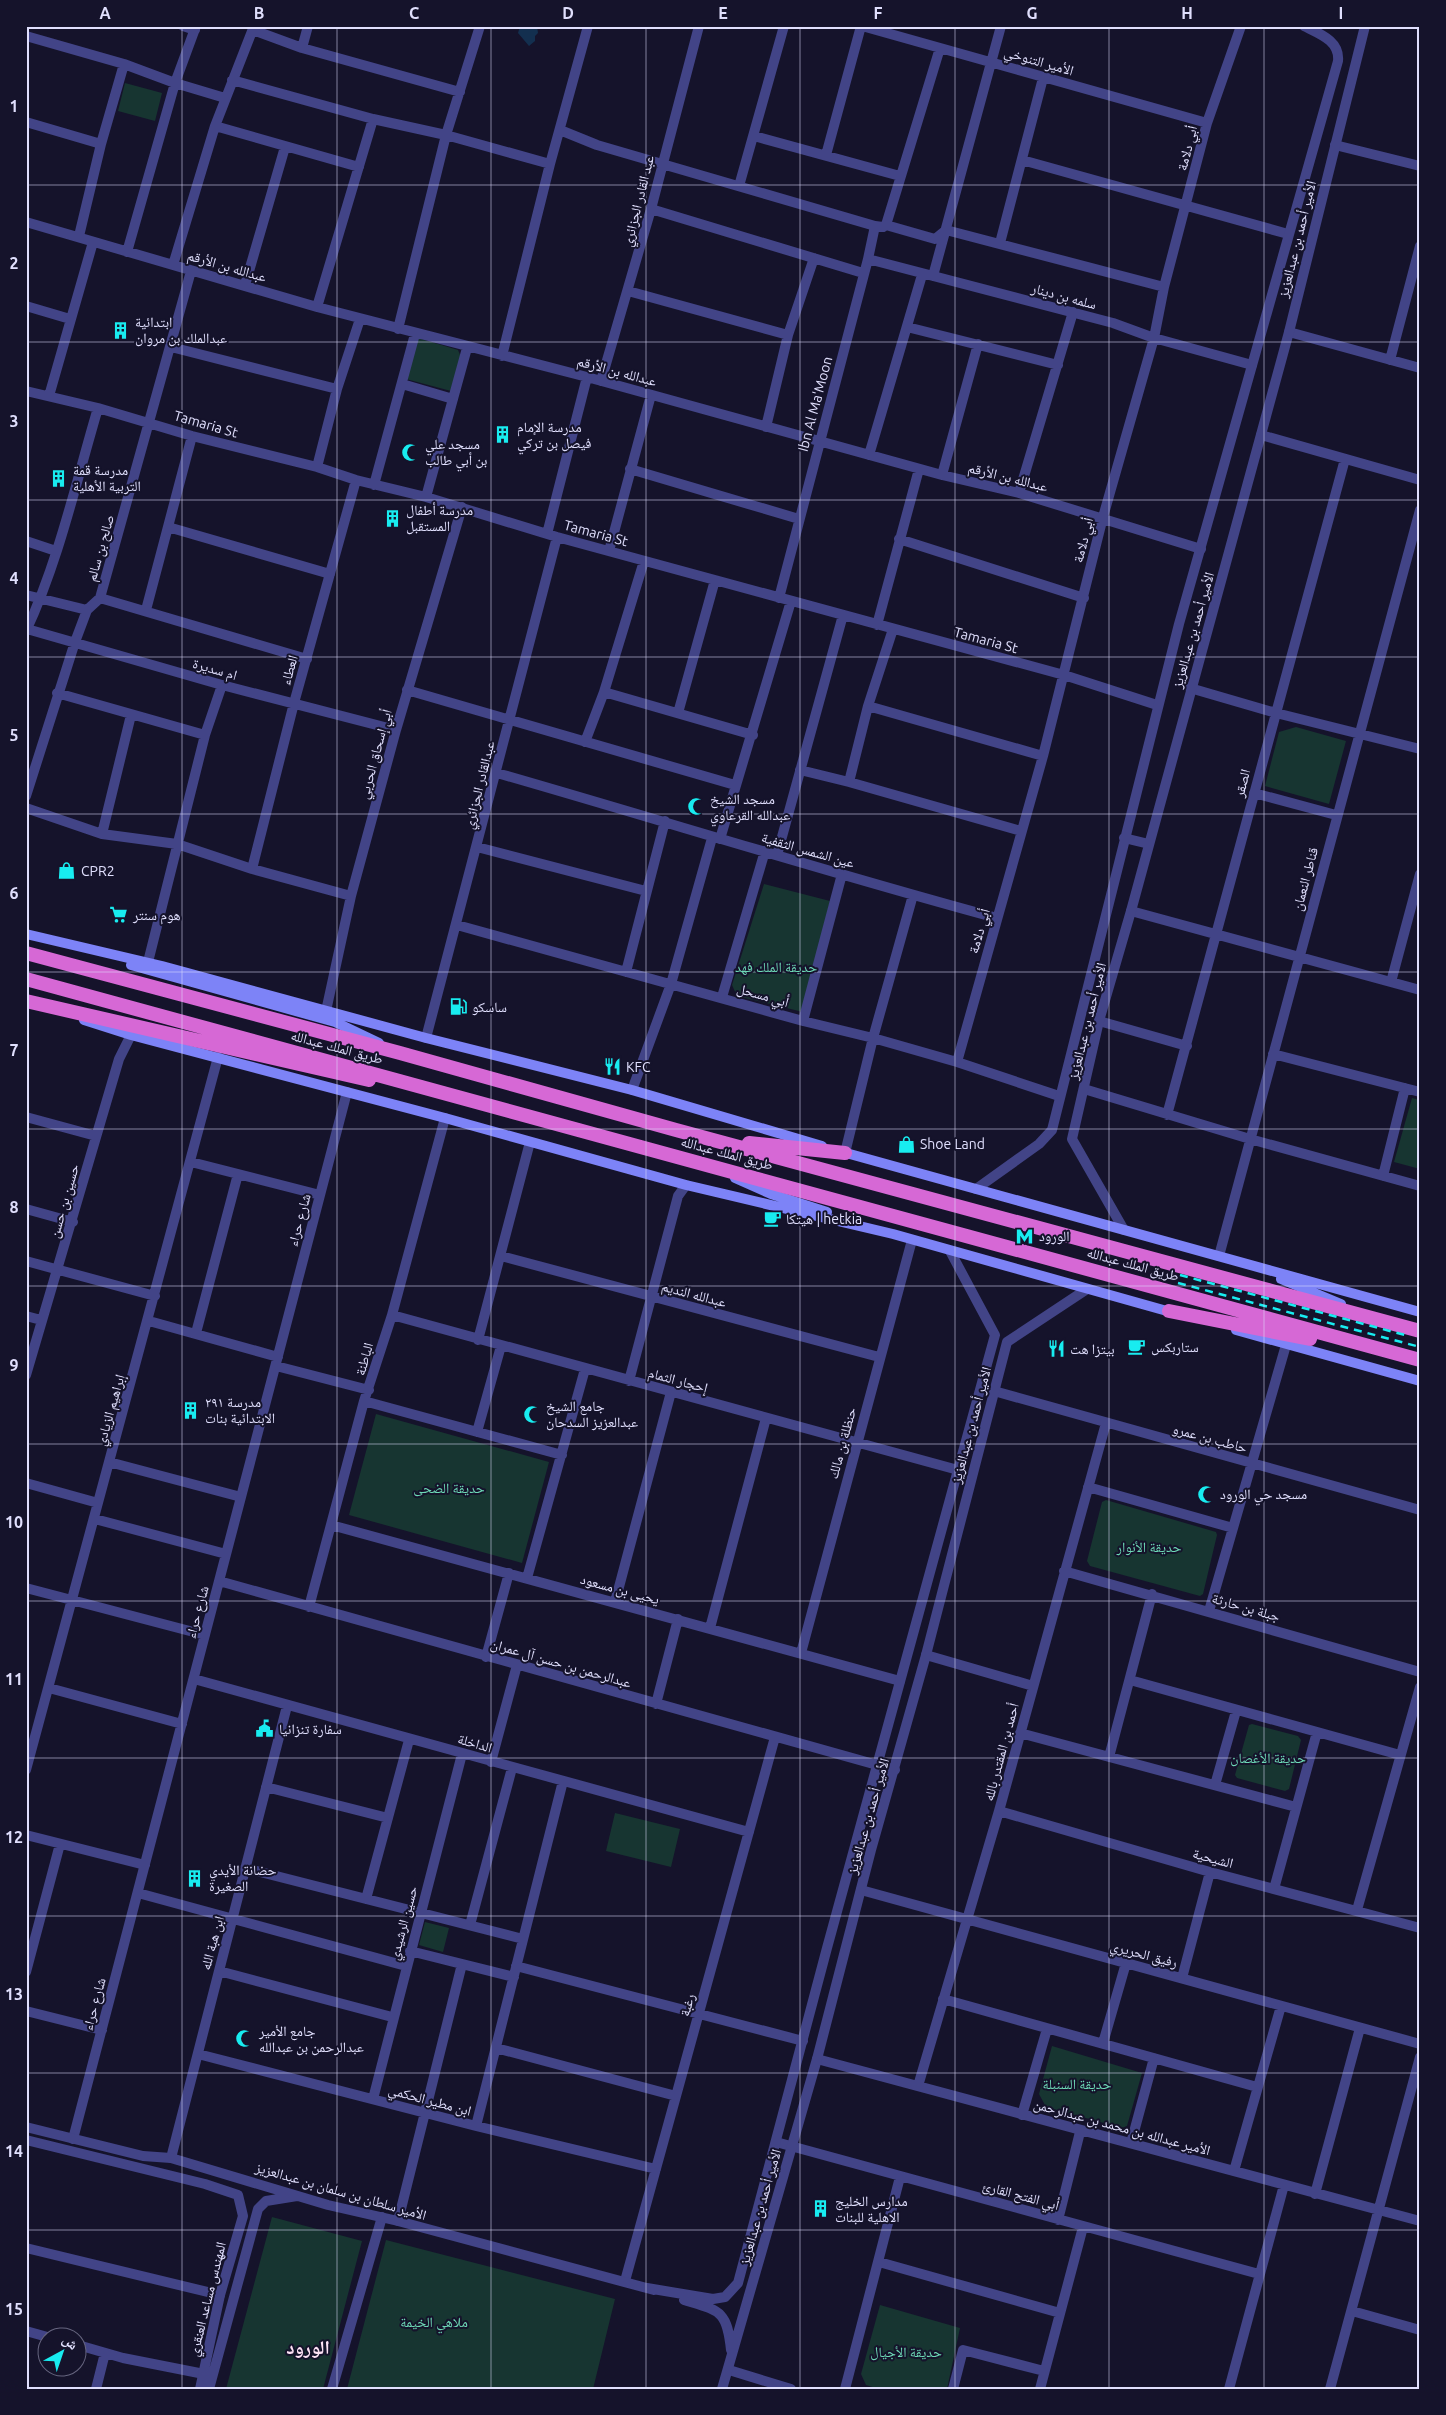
<svg xmlns="http://www.w3.org/2000/svg" width="1446" height="2415" font-family="Ubuntu,'Noto Naskh Arabic',sans-serif">
  <style>
    .green { fill: #173531 }
    .water { fill: #132f4f }
    .lines { fill: none; stroke-linecap: round; stroke-linejoin: round }
    .minor { stroke: #424487; stroke-width: 10 }
    .tertiary { stroke: #424487; stroke-width: 10 }
    .secondary { stroke: #7d83f7; stroke-width: 10 }
    .trunk { stroke: #d668d5; stroke-width: 14 }
    .rail { stroke: #18ecf0; stroke-width: 2.5; stroke-dasharray: 8 6; stroke-linecap: butt }
    .grid { fill: none; stroke: #e0dffd; stroke-width: 1; stroke-opacity: 0.55 }
    .labels { text-anchor: middle; dominant-baseline: central; stroke-width: 4; stroke-linejoin: round; paint-order: stroke }
    .street-label { font-size: 14px; fill: #e0dffd; stroke: #15132b }
    .poi-label { font-size: 14px; fill: #e0dffd; stroke: #15132b; text-anchor: start }
    .park-label { font-size: 14px; fill: #6edab7; stroke: #15132b }
    .district-label { font-size: 19px; font-weight: bold; fill: #fde1f5; stroke: #15132b }
    .neatline { fill: none; stroke: #e0dffd; stroke-width: 2 }
    .grid-label { font-size: 16px; text-anchor: middle; font-weight: bold; fill: #e0dffd }
  </style>
  <rect width="100%" height="100%" fill="#15132b"/>
  <!-- green -->
  <path class="green" d="M125 83 162 93 155 121 118 111Z
    M418 338 458 350 461 357 451 391 406 379Z
    M1296 727 1346 741 1329 804 1265 786 1279 732Z
    M764 884 830 901 803 1012 737 996 732 985Z
    M1412 1098 1420 1100V1169L1394 1162Z
    M376 1414 549 1462 522 1563 349 1515Z
    M1106 1500 1216 1532 1217 1535 1203 1594 1200 1596 1090 1566 1087 1561 1102 1502Z
    M1252 1724 1298 1736 1301 1740 1289 1789 1285 1791 1237 1778 1235 1775 1249 1725Z
    M615 1813 680 1829 671 1867 606 1851Z
    M425 1922 449 1928 443 1952 419 1945Z
    M1052 2046 1142 2073 1127 2126 1122 2128 1046 2107 1039 2094Z
    M272 2217 362 2241 323 2389H226Z
    M386 2240 615 2299 593 2389H347Z
    M880 2305 960 2328 947 2389H879L866 2385 861 2374Z"/>
  <!-- water -->
  <path class="water" d="M520 26H537L538 33 535 36V41L529 46 518 33Z"/>
  <g class="lines">
    <!-- minor -->
    <path class="minor" d="M183 26 195 30
      M862 26 1207 123
      M253 30 302 48 460 92
      M26 36 124 64 175 83 225 98
      M302 48 308 26
      M232 80 373 119 446 135 550 164
      M26 122 101 144
      M215 126 359 167
      M560 130 597 145 875 226
      M754 136 900 176
      M1335 145 1420 166
      M826 155 861 26
      M1022 160 1288 234
      M739 186 784 26
      M651 209 863 273
      M26 222 317 307 587 377 942 475 1019 493 1201 549
      M886 225 940 48
      M79 236 101 144 124 64
      M1000 243 1043 78
      M127 252 175 83 196 26
      M868 259 1113 323 1154 338 1252 365
      M173 265 215 126 254 26
      M933 276 1001 26
      M245 285 285 147
      M628 291 788 335
      M26 306 70 319
      M317 307 373 119
      M907 327 1058 365
      M398 329 446 135 480 26
      M1289 332 1420 368
      M171 347 337 389
      M502 356 550 164 588 26
      M1390 360 1420 246
      M601 381 651 209 699 26
      M402 384 453 399
      M26 391 98 408 192 436 317 467 356 480 426 497 557 537 1064 675 1157 705
      M49 396 93 242
      M766 427 788 335 814 258
      M1261 435 1420 480
      M869 455 922 275
      M317 467 337 389 360 319
      M630 469 799 519
      M942 475 978 344
      M374 485 415 334
      M1019 493 1073 312
      M426 497 467 348
      M168 527 330 574
      M547 534 587 377
      M899 539 1084 598
      M26 541 56 551
      M609 551 651 395
      M26 595 87 610
      M100 598 307 659
      M779 598 868 259 875 226 883 227 886 225 935 239 946 230 1164 287
      M146 610 192 436
      M877 625 919 469
      M27 629 222 685 396 730
      M26 631C59 560 76 482 98 408
      M1190 688 1276 713 1420 749
      M407 690 735 785
      M604 692 753 735
      M57 693 205 735
      M868 706 1043 756
      M678 713 715 580
      M585 742 604 692 644 561
      M800 770 849 782 1021 831
      M497 773C664 821 830 873 997 918
      M849 782 868 706 893 629
      M1254 793 1336 815
      M26 796 75 642 87 610 100 598 191 271
      M26 808 102 834 177 844 252 869 351 896
      M102 834 131 715
      M720 839 791 601
      M477 847 646 891
      M777 855 843 615
      M252 869 294 703 356 480
      M1131 911 1420 990
      M457 925 803 1021 873 1038 957 1062 1059 1096
      M148 962 205 735 222 685
      M626 972 665 821
      M1391 982 1420 874
      M722 997 765 851
      M326 1011 351 896 396 730 462 507
      M803 1021 842 874
      M1099 1021 1187 1046
      M426 1038 557 537
      M1273 1054 1420 1092
      M957 1062 1043 756 1103 517 1154 338 1164 287 1207 123 1241 26
      M1084 1089 1250 1139 1420 1186
      M632 1090 671 984 712 838
      M1167 1115 1345 459
      M26 1117 96 1136
      M845 1153 873 1038 913 895
      M191 1162 320 1195
      M1383 1176 1405 1088
      M26 1209 73 1222
      M501 1256 879 1357
      M1219 1256 1420 510
      M26 1261 155 1296
      M392 1315 958 1470
      M26 1316 41 1320
      M149 1321 278 1357
      M196 1333 238 1174
      M478 1340 530 1142
      M276 1366 369 1390
      M26 1375 119 1059 131 1035
      M629 1381 678 1196 686 1185
      M994 1391 1420 1510
      M364 1401 562 1455
      M477 1432 501 1346
      M109 1462 241 1497
      M26 1483 98 1503
      M1088 1487 1233 1528
      M95 1519 226 1554
      M331 1525 900 1681
      M1064 1571 1420 1672
      M527 1578 585 1369
      M219 1581 895 1770
      M26 1588 205 1635
      M615 1602 671 1392
      M309 1607 364 1401 392 1315 445 1118
      M1209 1611 1286 1345
      M710 1628 766 1418
      M801 1653 912 1240
      M926 1655 1033 1686
      M486 1657 509 1573
      M194 1679 749 1832
      M1130 1680 1400 1755
      M49 1688 182 1724
      M656 1704 678 1619
      M1020 1733 1296 1807
      M1109 1757 1152 1594
      M491 1762 517 1665
      M26 1770 218 1057
      M1215 1785 1236 1711
      M266 1787 388 1818
      M999 1811 1210 1872 1420 1928
      M26 1835 145 1865
      M245 1868 523 1939
      M1274 1889 1317 1732
      M861 1890 1420 2044
      M138 1893 406 1966
      M366 1899 409 1740
      M1357 1910 1420 1687
      M470 1925 512 1768
      M410 1951 514 1977
      M516 1966 803 2041
      M219 1971 392 2017
      M26 1972 60 1844
      M1182 1978 1210 1872
      M943 1999 1257 2087
      M26 2011 102 2030
      M1103 2043 1126 1963
      M496 2048 676 2096
      M198 2054 476 2126 656 2169
      M817 2059 1420 2221
      M918 2086 999 1811 1106 1423
      M373 2099 462 1754
      M1022 2115 1047 2029
      M476 2126 563 1781
      M73 2139 347 1092
      M776 2142 1259 2274
      M1131 2143 1154 2058
      M171 2158 287 1706
      M1234 2171 1281 2006
      M1315 2194 1360 2028
      M1058 2220 1080 2132
      M398 2221 462 1964
      M26 2248 220 2295
      M879 2262 1060 2313
      M625 2281 775 1737
      M1352 2311 1420 2330
      M26 2331 51 2338
      M78 2345 123 2358 204 2374
      M729 2370 791 2389
      M96 2389 105 2353
      M332 2389 382 2217
      M845 2389 900 2177
      M953 2389 963 2350 1044 2371
      M1040 2389 1083 2227
      M1229 2389 1284 2185
      M1330 2389 1420 2057"/>
    <!-- tertiary -->
    <path class="tertiary" d="M1124 838 1149 844
      M976 1189 1039 1144 1052 1130 1179 624 1338 61C1340 41 1320 34 1304 26
      M1124 1230 1072 1139 1099 1021 1131 911 1289 332 1365 26
      M26 2127 143 2156 171 2158 328 2205 398 2221 654 2290
      M26 2140 205 2184 238 2195 243 2216 220 2295 200 2389
      M647 2288 713 2299 725 2297 738 2283 827 1948 995 1335 950 1251
      M684 2300C720 2311 727 2310 731 2350
      M209 2389 258 2209 266 2201 297 2196
      M722 2389 817 2059 871 1850 926 1655 1007 1342 1087 1289"/>
    <!-- secondary -->
    <path class="secondary" d="M26 934 162 966 426 1038 632 1090 822 1146
      M131 965 335 1022 379 1043
      M84 1020 131 1035 445 1118 686 1185 893 1234 1174 1313
      M839 1151 1420 1312
      M735 1178 771 1194 827 1212
      M1281 1279 1341 1304
      M1236 1330 1420 1381"/>
    <!-- trunk -->
    <path class="trunk" d="M26 953 400 1053 676 1130 1420 1331
      M26 979 1420 1360
      M26 1001 369 1080
      M749 1143 845 1153
      M1169 1311 1310 1339"/>
    <!-- rail -->
    <path class="rail" d="M1180 1275 1405 1335
      M1178 1283 1420 1347"/>
  </g>
  <!-- grid -->
  <path class="grid" d="M182 26V2389M337 26V2389M491 26V2389M646 26V2389M800 26V2389M955 26V2389M1109 26V2389M1264 26V2389M26 185H1420M26 342H1420M26 500H1420M26 657H1420M26 814H1420M26 972H1420M26 1129H1420M26 1286H1420M26 1444H1420M26 1601H1420M26 1758H1420M26 1916H1420M26 2073H1420M26 2230H1420"/>
  <!-- icons -->
  <defs>
    <symbol id="building-bare" viewBox="-9 -9 18 18"><path d="M-4-6H4V6H1V3H-1V6H-4ZM-2.5-4.3h1.7v1.8h-1.7ZM.8-4.3h1.7v1.8H.8ZM-2.5-1h1.7V.8h-1.7ZM.8-1h1.7V.8H.8Z" fill="#18ecf0" stroke="#15132b" stroke-width="2.5" paint-order="stroke"/></symbol>
    <symbol id="mosque-bare" viewBox="-9 -9 18 18"><path d="M3.5-4.9A6 6 0 1 0 3.5 4.9A5 5 0 1 1 3.5-4.9Z" fill="#18ecf0" stroke="#15132b" stroke-width="2.5" paint-order="stroke"/></symbol>
    <symbol id="shop-bare" viewBox="-9 -9 18 18"><path d="M-5-2.5h2.3a2.7 3.5 0 0 1 5.4 0H5L5.5 6h-11ZM-1.5-2.5h3a1.5 2.3 0 0 0-3 0Z" fill="#18ecf0" stroke="#15132b" stroke-width="2.5" paint-order="stroke"/></symbol>
    <symbol id="supermarket-bare" viewBox="-9 -9 18 18"><path d="M-6-5.5h2.5l.6 2H6L4.5 2H-2.5L-4.4-4H-6ZM-1.5 3.2a1.3 1.3 0 1 0 .1 0ZM3 3.2a1.3 1.3 0 1 0 .1 0Z" fill="#18ecf0" stroke="#15132b" stroke-width="2.5" paint-order="stroke"/></symbol>
    <symbol id="fuel-bare" viewBox="-9 -9 18 18"><path d="M-5.5-6h7V0h2V4h1.3V-2.5L3-4.5l.8-.8L6-3V5H2.5V1h-1V6h-7ZM-4.2-4.7v3.2H.2V-4.7Z" fill="#18ecf0" stroke="#15132b" stroke-width="2.5" paint-order="stroke"/></symbol>
    <symbol id="restaurant-bare" viewBox="-9 -9 18 18"><path d="M-5-6h1v4h1v-4h1v4h1v-4h1v5L-1.5 .5V6h-2V.5L-5-1ZM5-6V6H3V1.5H1.5Q1.5-4 5-6Z" fill="#18ecf0" stroke="#15132b" stroke-width="2.5" paint-order="stroke"/></symbol>
    <symbol id="cafe-bare" viewBox="-9 -9 18 18"><path d="M-5.5-4.5H6V0H3Q3 3.5 0 3.5H-2.5Q-5.5 3.5-5.5 0ZM3-3.2v2h1.7v-2ZM-6 4.5H4V6H-6Z" fill="#18ecf0" stroke="#15132b" stroke-width="2.5" paint-order="stroke"/></symbol>
    <symbol id="metro-bare" viewBox="-9 -9 18 18"><path d="M-5.5 5V-5H-3L0 0L3-5H5.5V5H3V-.5L0 4L-3-.5V5Z" fill="#18ecf0" stroke="#15132b" stroke-width="2.5" paint-order="stroke"/></symbol>
    <symbol id="civic-bare" viewBox="-9 -9 18 18"><path d="M-.6-6.5H3V-4.5H.6V-3L4-1V1h2V6H-6V1h2V-1L-.6-3ZM-1.2 2.5V6h2.4V2.5Z" fill="#18ecf0" stroke="#15132b" stroke-width="2.5" paint-order="stroke"/></symbol>
  </defs>
  <g fill-rule="evenodd">
    <use href="#building-bare" x="108" y="318" width="25" height="25"/>
    <use href="#building-bare" x="490" y="422" width="25" height="25"/>
    <use href="#mosque-bare" x="398" y="440" width="25" height="25"/>
    <use href="#building-bare" x="46" y="466" width="25" height="25"/>
    <use href="#building-bare" x="380" y="506" width="25" height="25"/>
    <use href="#mosque-bare" x="684" y="794" width="25" height="25"/>
    <use href="#shop-bare" x="54" y="858" width="25" height="25"/>
    <use href="#supermarket-bare" x="106" y="902" width="25" height="25"/>
    <use href="#fuel-bare" x="446" y="994" width="25" height="25"/>
    <use href="#restaurant-bare" x="600" y="1054" width="25" height="25"/>
    <use href="#shop-bare" x="894" y="1132" width="25" height="25"/>
    <use href="#cafe-bare" x="760" y="1206" width="25" height="25"/>
    <use href="#metro-bare" x="1012" y="1224" width="25" height="25"/>
    <use href="#cafe-bare" x="1124" y="1334" width="25" height="25"/>
    <use href="#restaurant-bare" x="1044" y="1336" width="25" height="25"/>
    <use href="#building-bare" x="178" y="1398" width="25" height="25"/>
    <use href="#mosque-bare" x="520" y="1402" width="25" height="25"/>
    <use href="#mosque-bare" x="1194" y="1482" width="25" height="25"/>
    <use href="#civic-bare" x="252" y="1716" width="25" height="25"/>
    <use href="#building-bare" x="182" y="1866" width="25" height="25"/>
    <use href="#mosque-bare" x="232" y="2026" width="25" height="25"/>
    <use href="#building-bare" x="808" y="2196" width="25" height="25"/>
  </g>
  <g class="labels">
    <!-- street labels -->
    <g class="street-label">
      <text transform="translate(1039 61) rotate(16)">الأمير التنوخي</text>
      <text transform="translate(1187 148) rotate(-76)">أبي دلامة</text>
      <text transform="translate(638 201) rotate(-76)">عبد القادر الجزائري</text>
      <text transform="translate(1297 239) rotate(-76)">الأمير أحمد بن عبدالعزيز</text>
      <text transform="translate(227 266) rotate(16)">عبدالله بن الأرقم</text>
      <text transform="translate(1064 296) rotate(15)">سلمه بن دينار</text>
      <text transform="translate(617 371) rotate(15)">عبدالله بن الأرقم</text>
      <text transform="translate(815 404) rotate(-75)">Ibn Al Ma'Moon</text>
      <text transform="translate(206 424) rotate(16)">Tamaria St</text>
      <text transform="translate(1008 477) rotate(14)">عبدالله بن الأرقم</text>
      <text transform="translate(596 533) rotate(15)">Tamaria St</text>
      <text transform="translate(1083 540) rotate(-76)">أبي دلامة</text>
      <text transform="translate(100 548) rotate(-74)">صالح بن سالم</text>
      <text transform="translate(1193 630) rotate(-74)">الأمير أحمد بن عبدالعزيز</text>
      <text transform="translate(986 640) rotate(15)">Tamaria St</text>
      <text transform="translate(215 669) rotate(16)">ام سديرة</text>
      <text transform="translate(289 670) rotate(-74)">العطاء</text>
      <text transform="translate(375 754) rotate(-75)">أبي إسحاق الحربي</text>
      <text transform="translate(1242 783) rotate(-75)">الصقر</text>
      <text transform="translate(479 785) rotate(-76)">عبدالقادر الجزائري</text>
      <text transform="translate(808 850) rotate(16)">عين الشمس الثقفية</text>
      <text transform="translate(1305 879) rotate(-75)">قناطر النعمان</text>
      <text transform="translate(979 931) rotate(-74)">أبي دلامة</text>
      <text transform="translate(763 995) rotate(16)">أبي مسحل</text>
      <text transform="translate(1087 1021) rotate(-76)">الأمير أحمد بن عبدالعزيز</text>
      <text transform="translate(337 1047) rotate(15)">طريق الملك عبدالله</text>
      <text transform="translate(727 1153) rotate(15)">طريق الملك عبدالله</text>
      <text transform="translate(64 1201) rotate(-74)">حسين بن حسن</text>
      <text transform="translate(299 1220) rotate(-75)">شارع حراء</text>
      <text transform="translate(1133 1264) rotate(15)">طريق الملك عبدالله</text>
      <text transform="translate(694 1294) rotate(15)">عبدالله النديم</text>
      <text transform="translate(364 1359) rotate(-74)">الباطنة</text>
      <text transform="translate(678 1380) rotate(15)">إحجار الثمام</text>
      <text transform="translate(110 1410) rotate(-74)">إبراهيم الزيادي</text>
      <text transform="translate(971 1425) rotate(-75)">الأمير أحمد بن عبدالعزيز</text>
      <text transform="translate(1210 1438) rotate(15)">حاطب بن عمرو</text>
      <text transform="translate(842 1443) rotate(-75)">حنظلة بن مالك</text>
      <text transform="translate(620 1589) rotate(15)">يحيى بن مسعود</text>
      <text transform="translate(1246 1607) rotate(16)">جبلة بن حارثة</text>
      <text transform="translate(197 1612) rotate(-75)">شارع حراء</text>
      <text transform="translate(561 1663) rotate(16)">عبدالرحمن بن حسن آل عمران</text>
      <text transform="translate(475 1743) rotate(16)">الداخلة</text>
      <text transform="translate(1001 1752) rotate(-75)">أحمد بن المقتدر بالله</text>
      <text transform="translate(868 1816) rotate(-74)">الأمير أحمد بن عبدالعزيز</text>
      <text transform="translate(1213 1858) rotate(15)">الشيحية</text>
      <text transform="translate(403 1923) rotate(-75)">حسين الرشيدي</text>
      <text transform="translate(212 1943) rotate(-75)">ابن هبة الله</text>
      <text transform="translate(1144 1954) rotate(15)">رفيق الحريري</text>
      <text transform="translate(94 2004) rotate(-75)">شارع حراء</text>
      <text transform="translate(687 2005) rotate(-75)">رغبة</text>
      <text transform="translate(430 2100) rotate(15)">ابن مطير الحكمي</text>
      <text transform="translate(1122 2127) rotate(15)">الأمير عبدالله بن محمد بن عبدالرحمن</text>
      <text transform="translate(341 2191) rotate(16)">الأمير سلطان بن سلمان بن عبدالعزيز</text>
      <text transform="translate(1021 2195) rotate(15)">أبي الفتح القارئ</text>
      <text transform="translate(760 2207) rotate(-74)">الأمير أحمد بن عبدالعزيز</text>
      <text transform="translate(207 2299) rotate(-76)">المهندس مساعد العنقري</text>
    </g>
    <!-- poi labels -->
    <g class="poi-label">
      <text x="135" y="322">ابتدائية<tspan x="135" dy="16">عبدالملك بن مروان</tspan></text>
      <text x="517" y="427">مدرسة الإمام<tspan x="517" dy="16">فيصل بن تركي</tspan></text>
      <text x="425" y="444">مسجد علي<tspan x="425" dy="16">بن أبي طالب</tspan></text>
      <text x="73" y="470">مدرسة قمة<tspan x="73" dy="16">التربية الأهلية</tspan></text>
      <text x="406" y="510">مدرسة أطفال<tspan x="406" dy="16">المستقبل</tspan></text>
      <text x="710" y="799">مسجد الشيخ<tspan x="710" dy="16">عبدالله القرعاوي</tspan></text>
      <text x="81" y="871">CPR2</text>
      <text x="133" y="915">هوم سنتر</text>
      <text x="472" y="1007">ساسكو</text>
      <text x="626" y="1067">KFC</text>
      <text x="920" y="1144">Shoe Land</text>
      <text x="786" y="1219">هيتكا | hetkia</text>
      <text x="1039" y="1236">الورود</text>
      <text x="1151" y="1347">ستاربكس</text>
      <text x="1070" y="1349">بيتزا هت</text>
      <text x="205" y="1402">مدرسة ٢٩١<tspan x="205" dy="16">الابتدائية بنات</tspan></text>
      <text x="546" y="1406">جامع الشيخ<tspan x="546" dy="16">عبدالعزيز السدحان</tspan></text>
      <text x="1220" y="1494">مسجد حي الورود</text>
      <text x="279" y="1729">سفارة تنزانيا</text>
      <text x="209" y="1870">حضانة الأيدي<tspan x="209" dy="16">الصغيرة</tspan></text>
      <text x="259" y="2031">جامع الأمير<tspan x="259" dy="16">عبدالرحمن بن عبدالله</tspan></text>
      <text x="835" y="2201">مدارس الخليج<tspan x="835" dy="16">الاهلية للبنات</tspan></text>
    </g>
    <!-- park labels -->
    <g class="park-label">
      <text x="776" y="967">حديقة الملك فهد</text>
      <text x="449" y="1488">حديقة الضحى</text>
      <text x="1149" y="1547">حديقة الأنوار</text>
      <text x="1268" y="1758">حديقة الأغصان</text>
      <text x="1077" y="2084">حديقة السنبلة</text>
      <text x="434" y="2322">ملاهي الخيمة</text>
      <text x="906" y="2352">حديقة الأجيال</text>
    </g>
    <!-- district labels -->
    <g class="district-label">
      <text x="308" y="2347">الورود</text>
    </g>
  </g>
  <!-- border -->
  <rect width="1446" height="2415" fill="none" stroke="#15132b" stroke-width="55"/>
  <!-- north arrow -->
  <g transform="translate(62 2352) rotate(40)"><circle r="24" fill="#15132b" stroke="#66657f"/>
  <path d="M0-4L9 19L0 12L-9 19Z" fill="#18ecf0"/>
  <text y="-8" font-size="14" font-weight="bold" text-anchor="middle" fill="#e0dffd">ش</text>
  </g>
  <rect x="28" y="28" width="1390" height="2360" class="neatline"/>
  <g class="grid-label">
    <text x="105" y="19">A</text>
    <text x="259" y="19">B</text>
    <text x="414" y="19">C</text>
    <text x="568" y="19">D</text>
    <text x="723" y="19">E</text>
    <text x="878" y="19">F</text>
    <text x="1032" y="19">G</text>
    <text x="1187" y="19">H</text>
    <text x="1341" y="19">I</text>
    <text x="14" y="112">1</text>
    <text x="14" y="269">2</text>
    <text x="14" y="427">3</text>
    <text x="14" y="584">4</text>
    <text x="14" y="741">5</text>
    <text x="14" y="899">6</text>
    <text x="14" y="1056">7</text>
    <text x="14" y="1213">8</text>
    <text x="14" y="1371">9</text>
    <text x="14" y="1528">10</text>
    <text x="14" y="1685">11</text>
    <text x="14" y="1843">12</text>
    <text x="14" y="2000">13</text>
    <text x="14" y="2157">14</text>
    <text x="14" y="2315">15</text>
  </g>
</svg>
